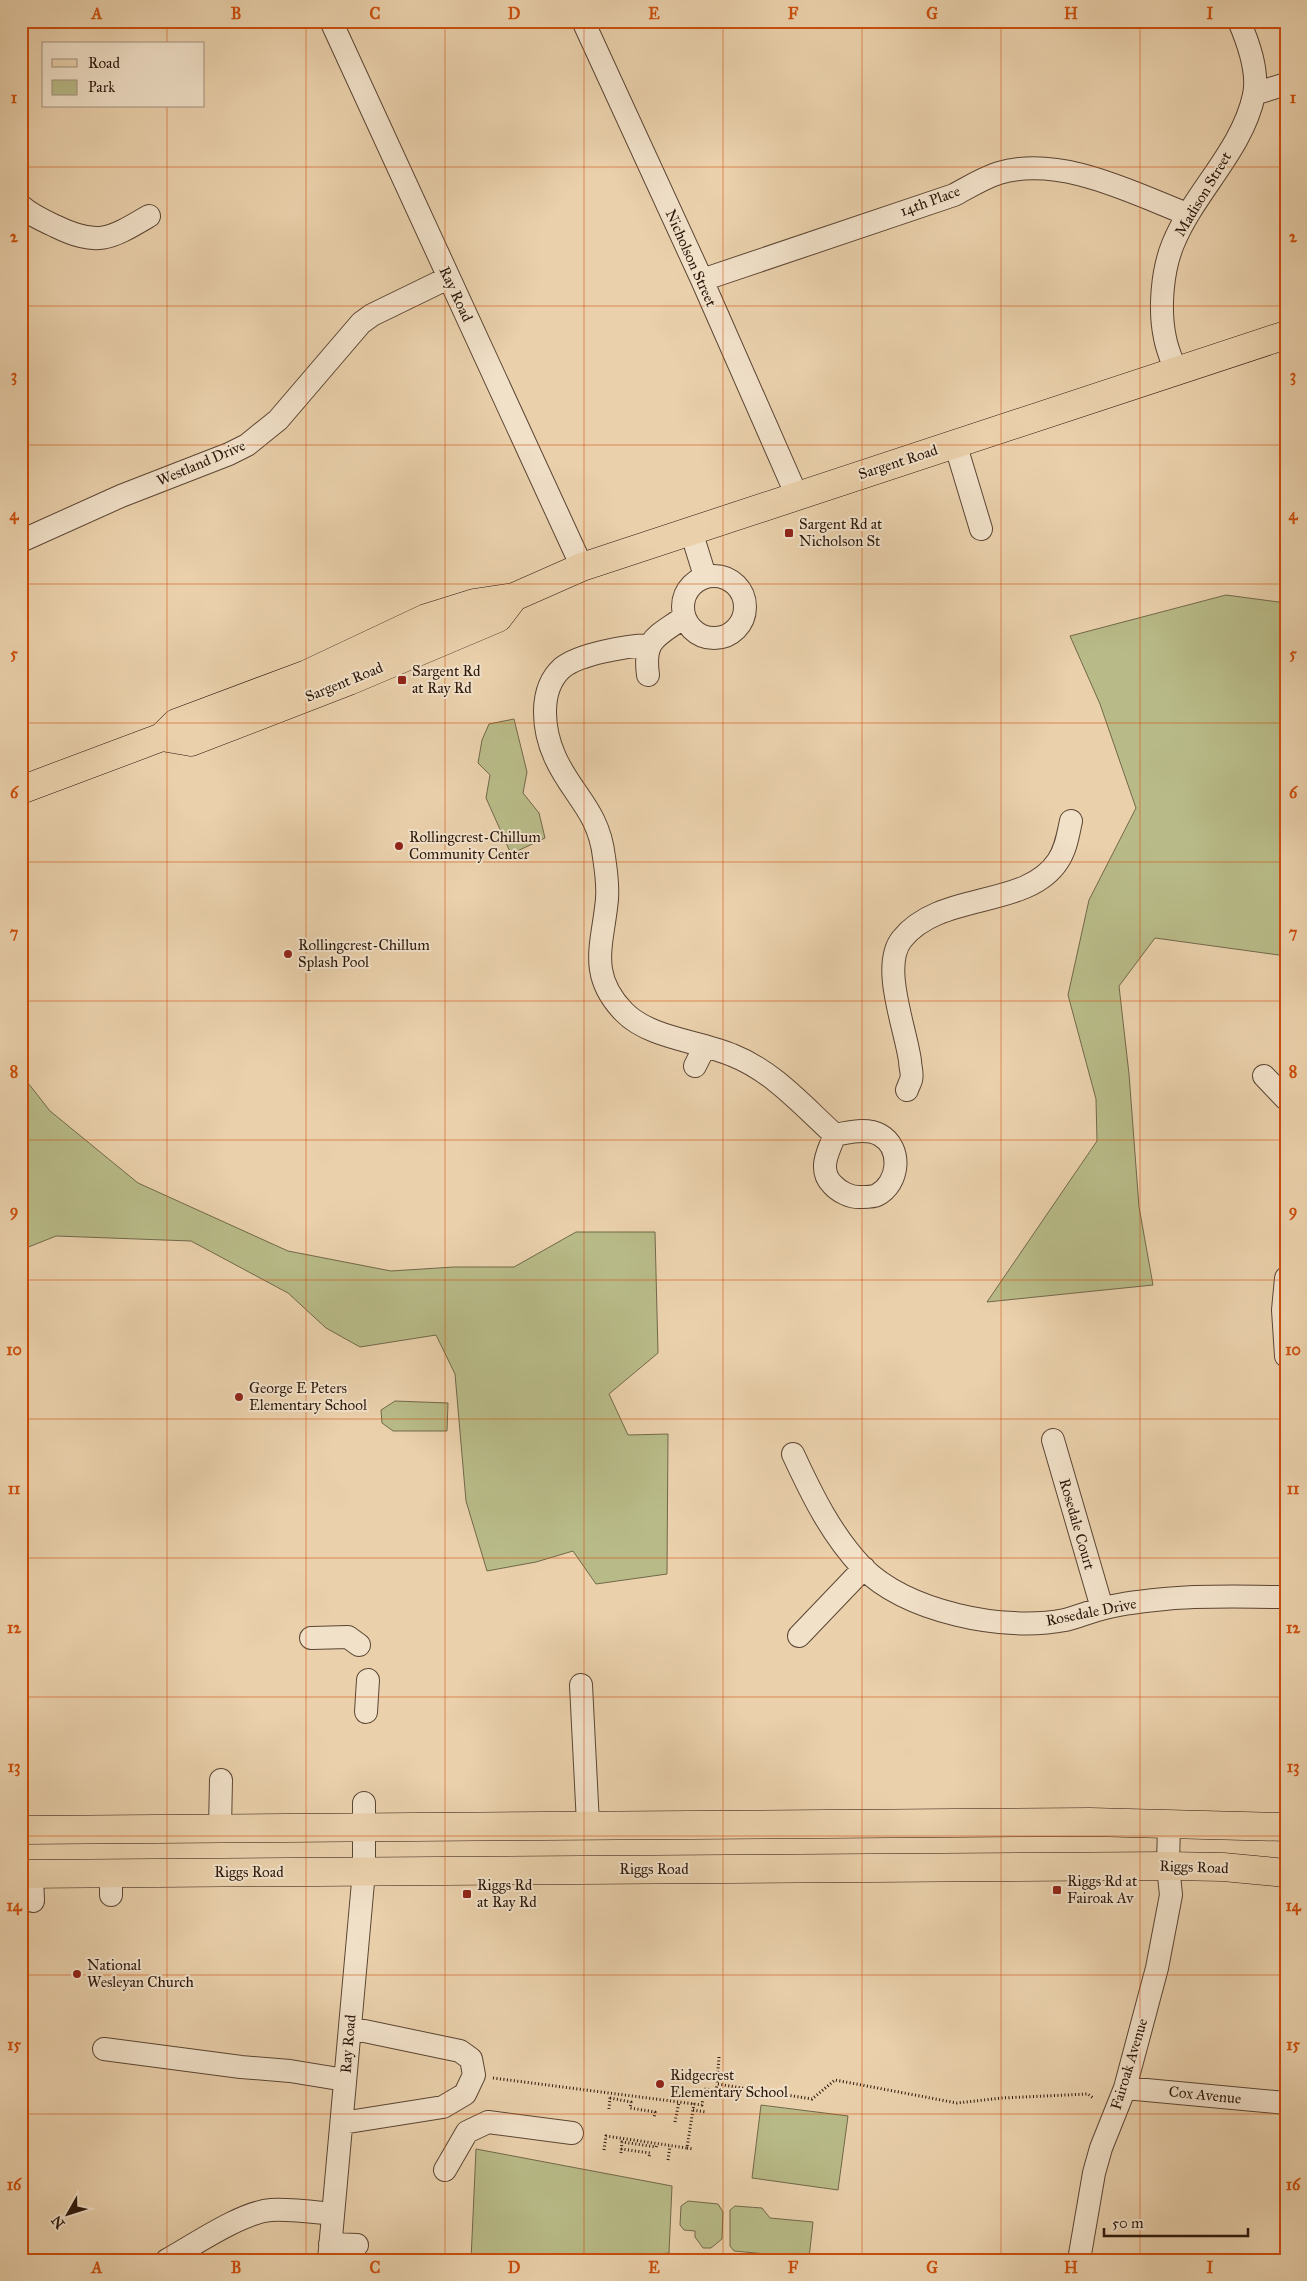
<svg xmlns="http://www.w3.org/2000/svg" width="1307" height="2281" font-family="'IM FELL Great Primer',serif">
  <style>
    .green { fill: #b8bb88; stroke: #72684a }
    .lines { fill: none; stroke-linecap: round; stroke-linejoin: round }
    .minor-casing { stroke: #5b4533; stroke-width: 24 }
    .major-casing { stroke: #2b160b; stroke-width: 29 }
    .path { stroke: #2b160b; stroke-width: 3; stroke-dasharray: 1 2.5; stroke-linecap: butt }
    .minor { stroke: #f1e1c9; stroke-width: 22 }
    .major { stroke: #ead1ac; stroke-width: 28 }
    .grid { fill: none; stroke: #cc4f0c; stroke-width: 1; stroke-opacity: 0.55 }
    .poi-dot { fill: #8f2418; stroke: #f1e1c9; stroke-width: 2 }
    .labels { text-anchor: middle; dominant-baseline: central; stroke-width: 4; stroke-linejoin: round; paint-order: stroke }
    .street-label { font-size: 15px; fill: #2b160b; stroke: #f1e1c9 }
    .poi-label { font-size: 15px; fill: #2b160b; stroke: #f1e1c9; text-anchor: start }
    .neatline { fill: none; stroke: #cc4f0c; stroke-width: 2 }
    .grid-label { font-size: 16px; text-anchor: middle; font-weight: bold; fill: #cc4f0c }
  </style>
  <rect width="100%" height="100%" fill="#ead1ac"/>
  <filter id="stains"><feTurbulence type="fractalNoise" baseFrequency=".004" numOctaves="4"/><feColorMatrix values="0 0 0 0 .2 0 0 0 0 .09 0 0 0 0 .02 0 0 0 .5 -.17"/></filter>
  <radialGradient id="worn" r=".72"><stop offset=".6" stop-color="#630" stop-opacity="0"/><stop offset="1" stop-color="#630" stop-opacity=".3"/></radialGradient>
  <!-- green -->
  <path class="green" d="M1226 595 1286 603V956L1155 938 1119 986 1129 1074 1139 1207 1153 1285 987 1302 1097 1141 1096 1099 1068 995 1089 900 1136 808 1100 704 1070 636Z
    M514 719 527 772 523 793 539 813 545 838 511 854 486 798 490 775 478 763 482 740 489 724Z
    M21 1074 50 1111 138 1183 288 1251 391 1271 454 1267H514L576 1232H655L658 1353 609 1394 628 1435 668 1434 667 1574 596 1584 573 1551 536 1562 487 1571 466 1501 455 1374 436 1335 360 1347 326 1328 288 1293 191 1241 56 1236 21 1250Z
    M395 1401 448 1403 447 1431H393L382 1423 381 1410Z
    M761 2105 848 2116 838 2190 752 2178Z
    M476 2149 672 2186 669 2253 603 2260H471Z
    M688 2201 718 2204 723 2212 722 2239 711 2248H703L695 2237V2231L684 2230 680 2225 681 2206Z
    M735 2206 762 2208 770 2218 813 2222 809 2258 734 2251 730 2246V2210Z"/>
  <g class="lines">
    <defs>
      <path id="minor" d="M331 21 582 567
        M583 21 702 280 797 496
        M1254 94 1286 84
        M21 206C31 215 42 220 55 226 98 247 110 239 149 216
        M702 280 954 195C969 187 983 178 999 173 1060 155 1131 192 1187 214
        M1175 370C1172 360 1167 349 1165 338 1159 310 1162 271 1173 244 1194 192 1242 151 1254 95 1259 71 1248 42 1239 21
        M955 443 981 529
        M691 531 705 576
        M21 541 121 496 229 454 247 445 278 420 361 323 372 315 448 278
        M683 607a31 31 0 1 1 62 0a31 31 0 1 1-62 0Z
        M649 645C626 646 579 654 562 668 538 690 543 730 555 757 572 795 599 811 604 857 606 870 608 886 607 899 603 944 587 974 624 1012 649 1038 699 1041 732 1055 773 1071 803 1106 835 1135 828 1151 818 1170 832 1184 839 1192 851 1198 862 1197 867 1197 873 1197 877 1195 899 1184 903 1148 880 1135 867 1128 849 1132 835 1135
        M648 675C643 638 657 637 684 617
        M695 1066 705 1046
        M1264 1076 1286 1099
        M907 1090C908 1087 910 1083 911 1080 913 1074 910 1067 910 1061 906 1029 880 966 902 939 940 891 1027 909 1058 861 1066 849 1068 835 1071 821
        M1286 1278 1283 1310 1286 1356
        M1053 1440 1102 1608
        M793 1454C812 1495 831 1534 862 1567 907 1612 1003 1632 1065 1620 1077 1617 1089 1612 1101 1609 1121 1603 1144 1601 1165 1599 1205 1595 1246 1597 1286 1597
        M799 1636 864 1568
        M311 1638 348 1637 359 1645
        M581 1685 588 1824
        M366 1712 368 1680
        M220 1828 221 1780
        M111 1873V1895
        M32 1874 33 1901
        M104 2049 241 2067 290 2071 345 2080
        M1125 2088 1286 2103
        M342 2123 443 2107 465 2094 474 2075 471 2059 460 2051 350 2028
        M445 2170 467 2132 488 2122 572 2133
        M330 2244 357 2245
        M167 2260C194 2245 242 2212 271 2210 291 2209 313 2212 333 2214
        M329 2260 364 1871V1803
        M1079 2260 1094 2173 1101 2148 1125 2088 1157 1968 1171 1895 1168 1866 1169 1823"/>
      <path id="major" d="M162 737 191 742 349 681 498 618 514 597
        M21 790 162 737 176 723 307 674 426 618 474 603 514 597 582 567 1286 335
        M21 1830 1090 1822 1286 1827
        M21 1874 1168 1866 1223 1867 1286 1873"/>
    </defs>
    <!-- minor casing -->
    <use href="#minor" class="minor-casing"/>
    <!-- major casing -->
    <use href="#major" class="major-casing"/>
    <!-- path -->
    <path class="path" d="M719 2057 717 2084 812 2099 835 2080 957 2103 1002 2098 1088 2094 1093 2098
      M493 2078 702 2105 704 2089 716 2090 717 2084
      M610 2098 631 2102 630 2108 655 2112 654 2118
      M609 2109 610 2097
      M693 2110 706 2112
      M675 2122 679 2102
      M687 2148 693 2149
      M621 2149 650 2153 649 2157
      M604 2150 606 2136 687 2148 694 2103
      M621 2153 622 2142 656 2147 657 2144
      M668 2160 670 2146"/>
    <!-- minor -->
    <use href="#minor" class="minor"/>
    <!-- major -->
    <use href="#major" class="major"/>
  </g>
  <!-- grid -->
  <path class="grid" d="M167 21V44M306 21V2260M445 21V2260M584 21V2260M723 21V2260M862 21V2260M1001 21V2260M1140 21V2260M167 106V2260M21 167H1286M21 306H1286M21 445H1286M21 584H1286M21 723H1286M21 862H1286M21 1001H1286M21 1140H1286M21 1280H1286M21 1419H1286M21 1558H1286M21 1697H1286M21 1836H1286M21 1975H1286M21 2114H1286"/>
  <!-- markers -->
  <g class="poi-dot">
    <rect x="784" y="528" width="10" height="10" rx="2.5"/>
    <rect x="397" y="675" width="10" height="10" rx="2.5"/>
    <circle cx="399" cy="846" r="5"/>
    <circle cx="288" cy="954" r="5"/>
    <circle cx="239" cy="1397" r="5"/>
    <rect x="1052" y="1885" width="10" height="10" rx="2.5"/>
    <rect x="462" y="1889" width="10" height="10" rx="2.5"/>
    <circle cx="77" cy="1974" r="5"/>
    <circle cx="660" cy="2084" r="5"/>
  </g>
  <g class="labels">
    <!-- street labels -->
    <g class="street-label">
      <text transform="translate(1203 194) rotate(-59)">Madison Street</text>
      <text transform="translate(930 201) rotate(-20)">14th Place</text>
      <text transform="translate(691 258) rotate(66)">Nicholson Street</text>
      <text transform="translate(456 294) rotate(65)">Ray Road</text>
      <text transform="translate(898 462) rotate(-18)">Sargent Road</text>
      <text transform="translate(201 463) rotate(-23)">Westland Drive</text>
      <text transform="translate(344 682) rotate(-22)">Sargent Road</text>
      <text transform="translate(1077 1524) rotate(74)">Rosedale Court</text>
      <text transform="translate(1091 1612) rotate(-11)">Rosedale Drive</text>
      <text transform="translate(1194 1867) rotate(2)">Riggs Road</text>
      <text x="654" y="1869">Riggs Road</text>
      <text x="249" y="1872">Riggs Road</text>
      <text transform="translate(348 2044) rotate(-85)">Ray Road</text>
      <text transform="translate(1129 2064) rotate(-73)">Fairoak Avenue</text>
      <text transform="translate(1205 2095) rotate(6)">Cox Avenue</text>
    </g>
    <!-- poi labels -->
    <g class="poi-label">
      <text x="799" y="524">Sargent Rd at<tspan x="799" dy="17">Nicholson St</tspan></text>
      <text x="412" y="671">Sargent Rd<tspan x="412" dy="17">at Ray Rd</tspan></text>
      <text x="409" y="837">Rollingcrest-Chillum<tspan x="409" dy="17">Community Center</tspan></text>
      <text x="298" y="945">Rollingcrest-Chillum<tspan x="298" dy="17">Splash Pool</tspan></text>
      <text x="249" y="1388">George E Peters<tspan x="249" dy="17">Elementary School</tspan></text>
      <text x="1067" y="1881">Riggs Rd at<tspan x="1067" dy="17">Fairoak Av</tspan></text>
      <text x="477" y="1885">Riggs Rd<tspan x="477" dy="17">at Ray Rd</tspan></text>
      <text x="87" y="1965">National<tspan x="87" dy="17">Wesleyan Church</tspan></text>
      <text x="670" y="2075">Ridgecrest<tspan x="670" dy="17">Elementary School</tspan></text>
    </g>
  </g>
  <!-- margin -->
  <rect width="1307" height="2281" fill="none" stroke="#ead1ac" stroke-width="55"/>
  <!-- legend -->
  <rect x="42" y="42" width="162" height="65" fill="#f1e1c9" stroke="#a2907d"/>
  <rect x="52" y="59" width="25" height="8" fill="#ead1ac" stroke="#a2907d"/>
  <text x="88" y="68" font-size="15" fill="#2b160b">Road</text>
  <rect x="52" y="80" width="25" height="15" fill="#b8bb88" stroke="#a2907d"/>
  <text x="88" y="92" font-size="15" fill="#2b160b">Park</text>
  <!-- north arrow -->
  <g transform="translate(68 2214) rotate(231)" stroke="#f1e1c9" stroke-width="4" paint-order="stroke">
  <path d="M0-4L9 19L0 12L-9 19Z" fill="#2b160b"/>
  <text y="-8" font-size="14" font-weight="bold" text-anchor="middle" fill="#2b160b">N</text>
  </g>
  <!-- scale -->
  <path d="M1104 2228v8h144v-8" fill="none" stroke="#2b160b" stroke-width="2.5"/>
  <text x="1112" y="2228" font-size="15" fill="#2b160b" stroke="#f1e1c9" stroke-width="4" paint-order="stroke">50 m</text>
  <rect x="28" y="28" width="1252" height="2226" class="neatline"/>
  <g class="grid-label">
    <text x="97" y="19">A</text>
    <text x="236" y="19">B</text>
    <text x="375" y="19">C</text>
    <text x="514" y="19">D</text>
    <text x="654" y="19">E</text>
    <text x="793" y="19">F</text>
    <text x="932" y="19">G</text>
    <text x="1071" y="19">H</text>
    <text x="1210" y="19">I</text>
    <text x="14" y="103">1</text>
    <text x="1293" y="103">1</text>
    <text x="14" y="242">2</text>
    <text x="1293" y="242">2</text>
    <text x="14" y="381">3</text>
    <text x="1293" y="381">3</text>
    <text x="14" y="520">4</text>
    <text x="1293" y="520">4</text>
    <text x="14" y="659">5</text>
    <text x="1293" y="659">5</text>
    <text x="14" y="798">6</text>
    <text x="1293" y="798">6</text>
    <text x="14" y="938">7</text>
    <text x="1293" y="938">7</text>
    <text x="14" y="1077">8</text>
    <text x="1293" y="1077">8</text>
    <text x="14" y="1216">9</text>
    <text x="1293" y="1216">9</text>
    <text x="14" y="1355">10</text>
    <text x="1293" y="1355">10</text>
    <text x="14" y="1494">11</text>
    <text x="1293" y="1494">11</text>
    <text x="14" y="1633">12</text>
    <text x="1293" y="1633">12</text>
    <text x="14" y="1772">13</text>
    <text x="1293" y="1772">13</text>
    <text x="14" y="1911">14</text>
    <text x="1293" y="1911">14</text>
    <text x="14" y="2050">15</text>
    <text x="1293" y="2050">15</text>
    <text x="14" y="2190">16</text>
    <text x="1293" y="2190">16</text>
    <text x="97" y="2273">A</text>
    <text x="236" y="2273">B</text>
    <text x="375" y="2273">C</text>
    <text x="514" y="2273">D</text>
    <text x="654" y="2273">E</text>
    <text x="793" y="2273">F</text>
    <text x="932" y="2273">G</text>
    <text x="1071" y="2273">H</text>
    <text x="1210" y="2273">I</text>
  </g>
  <rect width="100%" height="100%" filter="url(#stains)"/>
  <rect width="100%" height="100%" fill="url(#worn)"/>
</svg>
